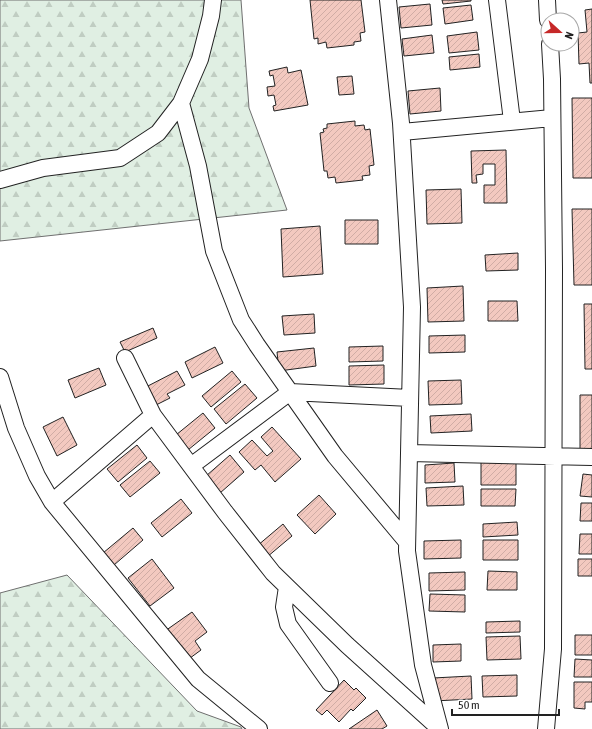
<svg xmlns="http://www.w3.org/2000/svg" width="592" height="729" font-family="'Asap Condensed',sans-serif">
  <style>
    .forest { fill: url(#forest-firs); stroke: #6f6f6f }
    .building { fill: url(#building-hatch); stroke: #222 }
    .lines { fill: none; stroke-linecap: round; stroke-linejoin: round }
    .minor-casing { stroke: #222; stroke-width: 18 }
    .minor { stroke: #fff; stroke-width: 16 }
  </style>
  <defs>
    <pattern id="forest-firs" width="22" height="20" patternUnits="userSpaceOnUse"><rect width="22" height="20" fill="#e0efe3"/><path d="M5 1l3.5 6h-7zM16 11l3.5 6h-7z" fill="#c0cdc2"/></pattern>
    <pattern id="building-hatch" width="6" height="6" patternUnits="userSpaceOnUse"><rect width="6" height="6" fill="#f3c9c0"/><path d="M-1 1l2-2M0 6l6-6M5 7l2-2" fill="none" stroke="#d0aca5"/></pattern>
  </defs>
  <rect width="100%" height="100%" fill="#fff"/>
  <!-- forest -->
  <path class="forest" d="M0 0H241L249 108 287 210 0 241Z
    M67 575 197 711 241 727 242 729H0V593Z"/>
  <!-- building -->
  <path class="building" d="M310 0H361L365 32 360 33 361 41 354 42V45L327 48 326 42 318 44V38L314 39Z
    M442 0H471V1L443 4Z
    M430 4 432 25 401 28 399 7Z
    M471 5 473 20 445 24 443 8Z
    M592 9V83H590L589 63 579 64 578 33 587 32 585 10Z
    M477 32 479 50 449 53 447 36Z
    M432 35 434 53 404 56 402 39Z
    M479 54 480 67 450 70 449 57Z
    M287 67 288 73 301 70 308 105 274 111 273 106 276 105 274 95 268 96 267 87 275 86 273 75 270 76 269 71Z
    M352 76 354 94 339 95 337 77Z
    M440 88 441 111 410 114 408 91Z
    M572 98H592V178H573Z
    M355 121V126L364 125 365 130 370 129 374 165 369 166 370 175 362 176 363 180 336 183 335 177 328 178 327 171H324L320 133 324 132 323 129 327 128V124Z
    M506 150 507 203H484V185H495V164H483V174L476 175 477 183H472L471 151Z
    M461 189 462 223 427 224 426 190Z
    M572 209H592V285H574Z
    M345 220H378V244H345Z
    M320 226 323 274 283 277 281 229Z
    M518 253V270L486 271 485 255Z
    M463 286 464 321 428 322 427 288Z
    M488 301H517L518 321H488Z
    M584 304H592V369H585Z
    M314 314 315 333 284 335 282 316Z
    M153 328 157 338 125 352 120 342Z
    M465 335V352L429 353V336Z
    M383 346V361L349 362V347Z
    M215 347 223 363 192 378 185 362Z
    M314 348 316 366 279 371 277 352Z
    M384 365V384L349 385V366Z
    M99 368 106 385 75 398 68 380Z
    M177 371 185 385 167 394 170 398 154 406 144 388Z
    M232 371 241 382 211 407 202 396Z
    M461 380 462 404 429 405 428 381Z
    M245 384 257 398 226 424 214 409Z
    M580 395H592V449H580Z
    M203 413 215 428 183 454 171 439Z
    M471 414 472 431 431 433 430 416Z
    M63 417 77 445 57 456 43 427Z
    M272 427 301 459 275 482 261 465 255 470 239 452 252 440 267 456 273 451 261 437Z
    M137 445 147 458 118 482 107 469Z
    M230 455 244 472 220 493 206 476Z
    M150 461 160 473 130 497 120 485Z
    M481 461 516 462V485H481Z
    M454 463 455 482 425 483V465Z
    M583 474 592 475V497L580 496Z
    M463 486 464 505 427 506 426 488Z
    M481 489H516L515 506H481Z
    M319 495 336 514 315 534 297 515Z
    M181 499 192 513 162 537 151 523Z
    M581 503H592V521H580Z
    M517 522 518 535 483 537V524Z
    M283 524 292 536 267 557 257 546Z
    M133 528 143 540 114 565 103 553Z
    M580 534H592V554H579Z
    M461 540V558L424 559V541Z
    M483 540H518V560H483Z
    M152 559 174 588 150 606 128 578Z
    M578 559H592V576H578Z
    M488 571 517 572V590H487Z
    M465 572V590L429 591V573Z
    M430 594 465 595V612L429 611Z
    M192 612 207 632 195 641 201 650 186 661 165 631Z
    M520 621V632L486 633V622Z
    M575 635H592V655H575Z
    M520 636 521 659 487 660 486 637Z
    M461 644V661L433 662V645Z
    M575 659 592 660V677H574Z
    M517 675V696L483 697 482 676Z
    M471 676 472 699 434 701 433 678Z
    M344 680 354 690 356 688 366 698 353 711 351 709 339 722 327 710 322 715 316 710Z
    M574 682H592V702H585V709L574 708Z
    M377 710 387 726 382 729H349Z"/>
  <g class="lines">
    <defs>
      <path id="minor" d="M388 0 401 123 412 307 407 551 423 665 440 729
        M497 0 512 121
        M547 0 548 20
        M181 103 198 166 214 251 241 320 257 345 335 456 407 542
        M402 132 552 118
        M0 180 43 168 120 158 158 133 181 103 200 59 211 16 213 0
        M125 358 153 415 225 512 273 573 347 645 440 729
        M0 377 16 428 37 476 52 502 198 679 259 729
        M409 453 592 457
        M191 466 290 392 410 398
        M52 502 153 415
        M287 587 284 607 288 624 330 683
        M546 729 553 649 554 269 552 79 550 44"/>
    </defs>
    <!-- minor casing -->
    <use href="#minor" class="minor-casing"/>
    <!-- minor -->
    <use href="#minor" class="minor"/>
  </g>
  <!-- north arrow -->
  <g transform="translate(560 32) rotate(111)"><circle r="19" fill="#ffffff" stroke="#a7a7a7"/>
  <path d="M0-3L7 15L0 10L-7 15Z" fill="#c62828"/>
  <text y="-6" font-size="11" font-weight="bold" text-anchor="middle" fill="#222222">N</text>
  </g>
  <!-- scale -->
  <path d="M452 709v6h107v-6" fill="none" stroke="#222222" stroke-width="2"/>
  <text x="458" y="709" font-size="12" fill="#222222" stroke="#ffffff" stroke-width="3" paint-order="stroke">50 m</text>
</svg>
